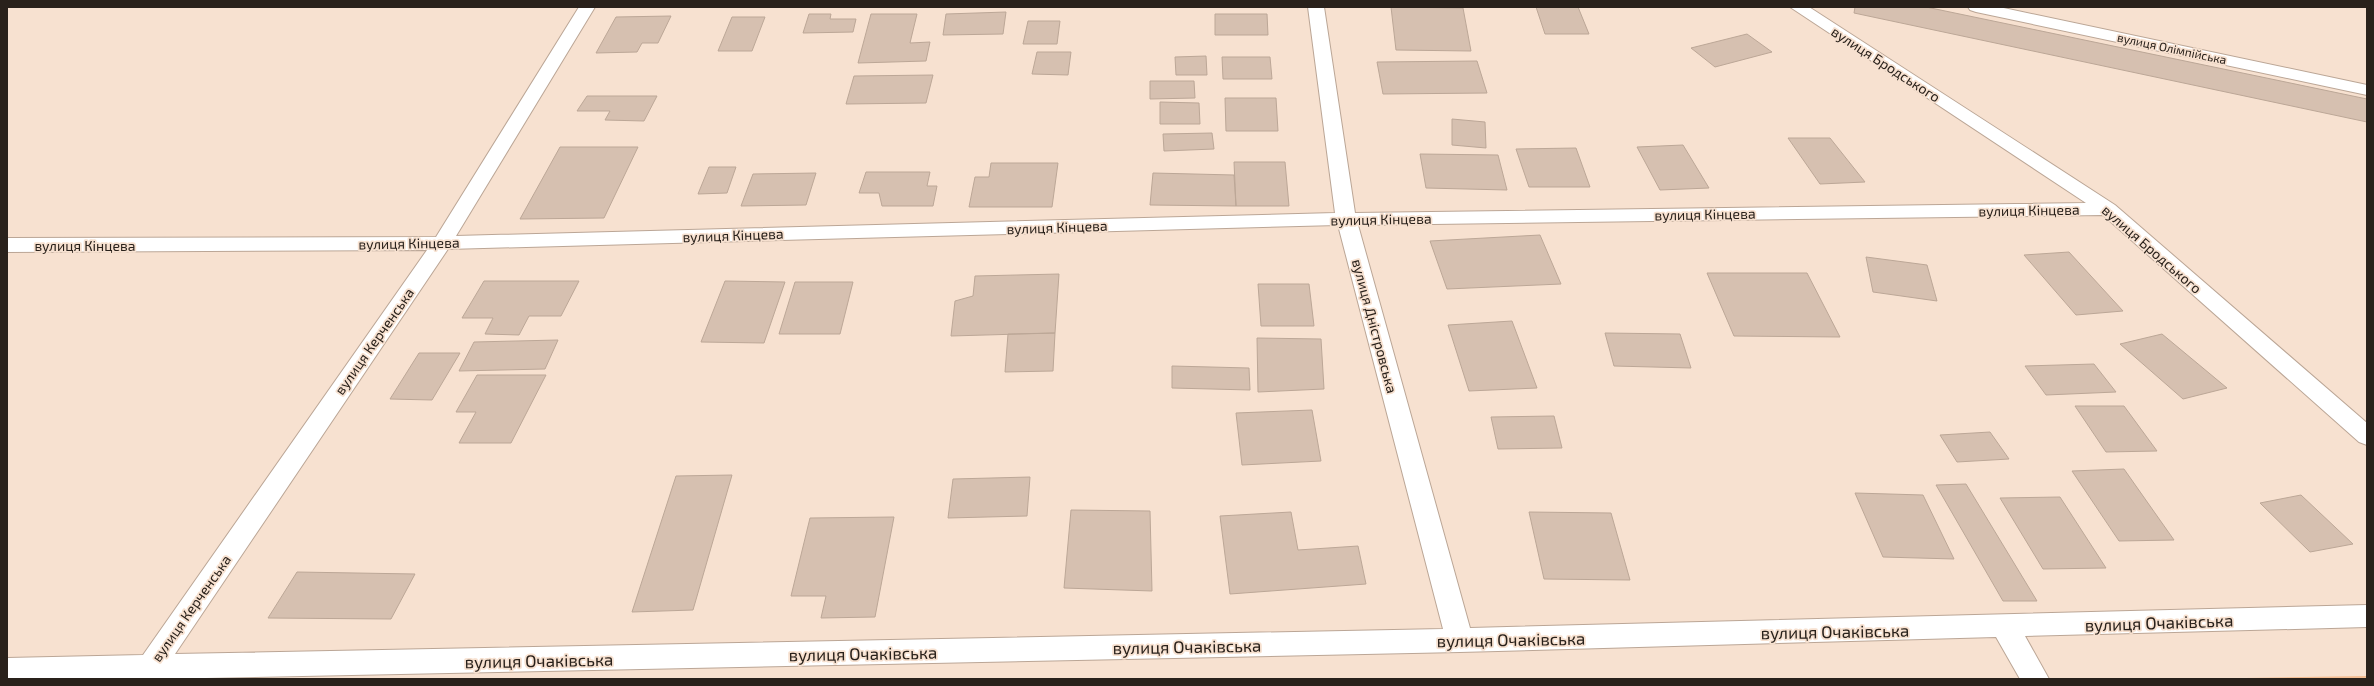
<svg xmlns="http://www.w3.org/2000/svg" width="2374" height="686" font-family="'Exo 2',sans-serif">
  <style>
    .green { fill: #f4bc90 }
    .building { fill: #d6c0b0; stroke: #bca797 }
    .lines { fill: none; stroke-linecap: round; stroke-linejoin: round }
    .minor-casing { stroke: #bba696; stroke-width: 2 }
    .minor { fill: #fff; fill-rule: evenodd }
    .labels { text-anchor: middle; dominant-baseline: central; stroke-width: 3.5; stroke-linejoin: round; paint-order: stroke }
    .far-street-label { font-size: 12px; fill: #29211b; stroke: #f7e1d0 }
    .street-label { font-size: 14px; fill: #29211b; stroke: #f7e1d0 }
    .near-street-label { font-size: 17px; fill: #29211b; stroke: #f7e1d0 }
  </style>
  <rect width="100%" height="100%" fill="#f7e1d0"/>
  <!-- green -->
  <path class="green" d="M2367 676V679H2188Z"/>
  <!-- building -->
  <path class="building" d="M1391 7 1463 8 1471 51 1396 50Z
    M1536 7H1578L1589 34H1545Z
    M1855 7H1926L2367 99V122L1854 13Z
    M1006 12 1003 34 943 35 946 14Z
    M809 14H831L830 19H856L853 32 803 33Z
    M871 14H917L910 43 930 42 926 61 858 63Z
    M1215 14H1267L1268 35H1215Z
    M671 16 658 43H642L637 52 596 53 616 17Z
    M732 17H765L752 51H718Z
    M1028 21H1060L1057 44H1023Z
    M1747 34 1772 52 1715 67 1691 48Z
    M1037 52H1071L1068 75 1032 74Z
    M1206 56 1207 75H1176L1175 57Z
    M1222 57H1270L1272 79H1223Z
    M1477 61 1487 93 1383 94 1377 62Z
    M933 75 926 103 846 104 854 76Z
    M1150 81H1194L1195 98 1150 99Z
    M587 96H657L644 121 605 120 610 111H577Z
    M1225 98H1276L1278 131H1226Z
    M1160 102 1199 103 1200 124H1160Z
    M1452 119 1485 122 1486 148 1452 145Z
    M1212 133 1214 149 1164 151 1163 134Z
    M1788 138H1830L1865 182 1820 184Z
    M1683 145 1709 188 1660 190 1637 147Z
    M560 147H638L604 218 520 219Z
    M1576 148 1590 187H1529L1516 149Z
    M1420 154 1498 155 1507 190 1426 188Z
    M1234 162H1285L1289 206H1236Z
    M991 163H1058L1052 207H969L975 177H989Z
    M709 167H736L727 193 698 194Z
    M866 172H930L927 186H937L933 206H882L879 193H859Z
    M816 173 806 205 741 206 753 174Z
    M1153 173 1234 175 1236 206 1150 205Z
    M1540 235 1561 284 1447 289 1430 241Z
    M2069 252 2123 311 2076 315 2024 255Z
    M1866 257 1927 265 1937 301 1873 292Z
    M1707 273H1807L1840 337 1734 336Z
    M1059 274 1055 333 951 336 955 301 973 296 975 276Z
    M484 281H579L561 316H529L519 335 485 334 493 318H462Z
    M725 281 785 282 764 343 701 342Z
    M795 282H853L840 334H779Z
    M1258 284H1309L1314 326H1261Z
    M1512 321 1537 388 1469 391 1448 325Z
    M1055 333 1053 371 1005 372 1008 334Z
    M1605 333 1680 334 1691 368 1614 366Z
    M2162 334 2227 388 2183 399 2120 344Z
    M1257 338 1321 339 1324 389 1258 392Z
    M558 340 545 369 459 371 474 342Z
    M419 353H460L432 400 390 399Z
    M2094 364 2116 392 2046 395 2025 366Z
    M1172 366 1249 368 1250 390 1172 388Z
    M477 375H546L511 443H459L476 412H456Z
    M2075 406H2124L2157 451 2106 452Z
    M1312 410 1321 461 1242 465 1236 413Z
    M1554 416 1562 448 1498 449 1491 417Z
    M1990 432 2009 459 1957 462 1940 435Z
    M2124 469 2174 540 2119 541 2072 471Z
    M732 475 693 610 632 612 676 476Z
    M1030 477 1027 516 948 518 953 479Z
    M1966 484 2037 601H2003L1936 485Z
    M1855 493 1923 495 1954 559 1883 557Z
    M2301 495 2353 544 2310 552 2260 503Z
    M2060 497 2106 568 2043 569 2000 498Z
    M1071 510 1150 511 1152 591 1064 588Z
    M1291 512 1298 550 1358 546 1366 584 1230 594 1220 516Z
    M1529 512 1611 513 1630 580 1544 579Z
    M894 517 875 617 821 618 826 596H791L810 518Z
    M297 572 415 574 391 619 268 618Z"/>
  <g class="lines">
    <defs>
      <path id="minor" d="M579 7H595L456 236 1335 213 1308 7H1324L1355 213 2086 203 1790 7H1809L2115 205 2367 423V445L2359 442 2103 215 1358 225 1470 628 2367 605V627L2025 636 2049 679H2020L1996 637 1460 652 155 679H7V658L143 655 427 250 7 252V238L436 237ZM1338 225 1443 629 175 654 448 249Z
        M1968 7H1999L2367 85V95L1976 12 1970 10Z"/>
    </defs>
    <!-- minor casing -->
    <use href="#minor" class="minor-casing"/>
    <!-- minor -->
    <use href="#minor" class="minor"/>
  </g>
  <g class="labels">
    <!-- far-street labels -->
    <g class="far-street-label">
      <text transform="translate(2172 48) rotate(12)">вулиця Олімпійська</text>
    </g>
    <!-- street labels -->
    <g class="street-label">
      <text transform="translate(1886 64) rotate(33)">вулиця Бродського</text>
      <text transform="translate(2029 210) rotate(-1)">вулиця Кінцева</text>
      <text transform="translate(1705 214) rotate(-1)">вулиця Кінцева</text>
      <text transform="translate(1381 219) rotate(-1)">вулиця Кінцева</text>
      <text transform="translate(1057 227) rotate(-2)">вулиця Кінцева</text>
      <text transform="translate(733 235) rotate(-2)">вулиця Кінцева</text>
      <text transform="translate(409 243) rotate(-1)">вулиця Кінцева</text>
      <text x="85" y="245">вулиця Кінцева</text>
      <text transform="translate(2152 249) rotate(41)">вулиця Бродського</text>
      <text transform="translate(1375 326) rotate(75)">вулиця Дністровська</text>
      <text transform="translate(374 341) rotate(-55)">вулиця Керченська</text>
      <text transform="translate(191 608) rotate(-55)">вулиця Керченська</text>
    </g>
    <!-- near-street labels -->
    <g class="near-street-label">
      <text transform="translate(2159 622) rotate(-2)">вулиця Очаківська</text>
      <text transform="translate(1835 631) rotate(-1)">вулиця Очаківська</text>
      <text transform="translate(1511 639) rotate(-1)">вулиця Очаківська</text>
      <text transform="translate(1187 646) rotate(-1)">вулиця Очаківська</text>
      <text transform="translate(863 653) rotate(-1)">вулиця Очаківська</text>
      <text transform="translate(539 660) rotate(-1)">вулиця Очаківська</text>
    </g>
  </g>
  <!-- border -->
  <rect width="2374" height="686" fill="none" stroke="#29211b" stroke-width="16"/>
</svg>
